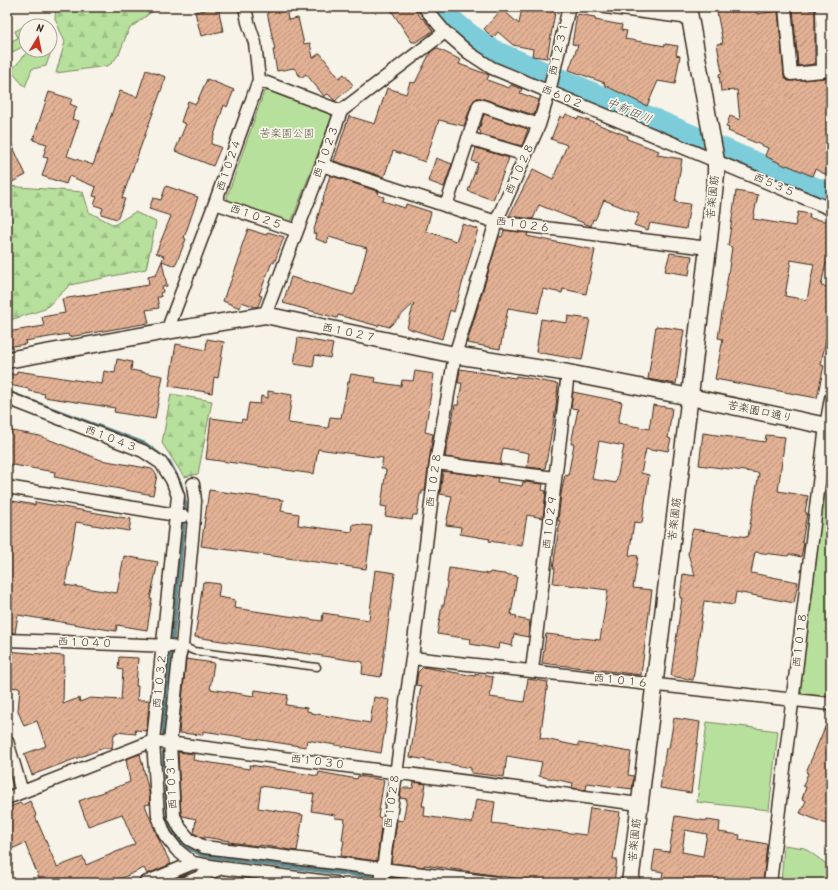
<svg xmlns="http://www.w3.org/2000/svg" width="838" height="890" font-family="Kalam,'Klee One',sans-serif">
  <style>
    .forest { fill: url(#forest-firs); stroke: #79855e }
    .park { fill: #b7e09d; stroke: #79855e }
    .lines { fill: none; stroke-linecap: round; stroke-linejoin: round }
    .stream { stroke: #638b8f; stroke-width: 4.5 }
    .river { stroke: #7dccda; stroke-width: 26 }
    .building { fill: url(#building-hatch); stroke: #3b2a1e; fill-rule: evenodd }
    .service-casing { stroke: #3b2a1e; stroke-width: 9 }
    .minor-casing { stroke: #3b2a1e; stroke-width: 15 }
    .tertiary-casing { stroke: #3b2a1e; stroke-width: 19 }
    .service { stroke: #f7f3e8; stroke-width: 6 }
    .minor { stroke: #f7f3e8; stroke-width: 12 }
    .tertiary { stroke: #f7f3e8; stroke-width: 16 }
    .labels { text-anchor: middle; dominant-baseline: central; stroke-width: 3.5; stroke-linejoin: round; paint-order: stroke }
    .street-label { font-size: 11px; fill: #3b2a1e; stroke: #f7f3e8 }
    .park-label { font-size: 11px; fill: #5a583e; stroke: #f7f3e8 }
    .water-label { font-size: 12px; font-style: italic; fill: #4c524d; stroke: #f7f3e8 }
  </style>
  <defs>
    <pattern id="forest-firs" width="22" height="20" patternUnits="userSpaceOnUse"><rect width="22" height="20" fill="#b7e09d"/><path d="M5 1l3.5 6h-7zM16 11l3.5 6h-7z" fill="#9ec087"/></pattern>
    <pattern id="building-hatch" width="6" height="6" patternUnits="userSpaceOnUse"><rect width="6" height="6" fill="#e3b295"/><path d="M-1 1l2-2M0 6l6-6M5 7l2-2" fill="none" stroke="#b99179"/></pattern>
  </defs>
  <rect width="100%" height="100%" fill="#f7f3e8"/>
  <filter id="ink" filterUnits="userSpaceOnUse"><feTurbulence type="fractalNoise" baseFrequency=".025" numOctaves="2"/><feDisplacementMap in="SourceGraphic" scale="8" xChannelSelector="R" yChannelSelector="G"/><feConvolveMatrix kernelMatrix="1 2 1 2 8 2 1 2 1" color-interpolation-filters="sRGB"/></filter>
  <g filter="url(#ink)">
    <!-- forest -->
    <path class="forest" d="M56 7H158L129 29 119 54 112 63 107 66 56 73 65 42 55 19Z
      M7 186 83 192 89 212 114 225 135 212 156 222 146 269 70 285 45 309 7 321Z
      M171 394 212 401 198 474 184 477 162 443Z"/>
    <!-- park -->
    <path class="park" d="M39 19 40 26H26V45L7 55V43L18 38 15 31Z
      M50 40 54 43 46 66 32 69 25 87 11 71 29 50H50Z
      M270 90 328 110 332 117 292 220 286 223 229 203 227 197 264 92Z
      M831 440V697L803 694 800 689Z
      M707 722 778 731 769 810 697 802Z
      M784 845 804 848 831 867V883H781Z"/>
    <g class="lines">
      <!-- stream -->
      <path class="stream" d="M7 392 145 444 169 462 180 483 185 504 164 727V755L168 816 172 828 179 839 188 847 201 854 222 858 423 883
        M164 883 187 874"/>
      <!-- river -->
      <path class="river" d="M438 7C453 27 477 43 498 55L831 197"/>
    </g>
    <!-- building -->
    <path class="building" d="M218 7 223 31 201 36 195 12Z
      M266 7H286L288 20 298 18 304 44 310 43 313 58 320 53 339 78 344 74 353 85 335 101 328 94 324 96 306 74 301 78 294 68 277 71 273 50H275Z
      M389 7H413L422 19 423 18 433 31 416 42H412Z
      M522 7H556L547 58 532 56 533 49 513 45 498 32 493 38 484 29 502 9 519 24Z
      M716 7H756L757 14 778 11 784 75 788 81H792L824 78 829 75 830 71V10H831V177L815 169 812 176 787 165 786 166 765 156 768 148 728 131 729 128 726 127 730 116 740 120 737 90 721 91 719 74 722 73 717 44 723 43Z
      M793 8H809V10H815V64L798 66Z
      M577 14 595 17V20L622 25 621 30 627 31 625 39 665 46V44L678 46 676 55 680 56 675 84 658 81 647 106 604 85 605 83 569 70 578 45 572 44Z
      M436 48 461 60 459 64 489 75 487 80 509 88 511 85 522 89 520 93 539 100 534 115 481 98H477L472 103 464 126 439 120 425 162 393 151 384 177 334 161 349 116 375 124 387 88 406 94 410 82 415 83 430 53Z
      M146 70 166 77 122 198 125 199 117 219 101 214 103 208 94 205 97 197 93 196 96 187 69 176 66 184 42 176 48 158 43 157 47 144 33 140 49 92 72 99 70 104 77 107 72 119 79 121 67 156 93 165 120 91 137 97Z
      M207 79 234 90 227 107 224 105 211 144 221 147 213 166 175 151 186 124 181 122 188 101 196 104Z
      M484 114 528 129 522 146 480 134 481 132 479 130Z
      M566 114 578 119 579 117 628 136 627 139 659 151 657 155 682 159 675 202 690 204 686 229 650 223 648 230 634 225 639 214 604 200 595 220 593 219 591 226 539 205 533 219 509 216 533 169 553 179 567 145 551 139 560 116 564 118Z
      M7 134 26 175 12 182 7 171Z
      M476 148 509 158 493 200 468 191 478 163 472 161Z
      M436 158 452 164 444 187 428 181Z
      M330 175 379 192 378 195 384 197 383 201 405 208 406 204 431 212 426 231 456 241 462 224 478 229 454 312 450 310 442 339 407 328 414 303 389 327 379 324 378 326 338 315 337 318 283 303 291 277 353 295 355 292 367 248 329 237 327 243 316 239 317 234 313 233Z
      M166 186 198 197 184 238 186 239 175 266 162 261 167 286 162 287 163 292 160 293 161 297H157L159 308 146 310 149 323 69 337 68 334 25 341 26 344 7 347V332L44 326 42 317 65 313 62 299 149 285 148 277 156 275 164 256 156 253 171 216 149 209 153 198 161 200Z
      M736 191 758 195 753 219 795 226 798 212 810 214 809 218 831 222V263H826L821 286 831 287V312L821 365 824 366 817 398 715 379 723 339 718 338 728 275 732 247 728 246ZM791 260 814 264 807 300 785 296Z
      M248 229 266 235 268 232 284 237 274 263 272 262 259 295 262 296 258 306 255 307 242 302 240 308 223 301 228 286H229L242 252 240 251Z
      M504 230 528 233 527 236 595 250 586 294 563 289 562 293 543 289 538 313 508 308 500 349 467 343 499 236 502 237Z
      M670 253 692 256 689 275 665 271Z
      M568 316 590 319 582 360 536 352 541 319 567 323Z
      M656 326 684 330 676 384 648 379Z
      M298 338 333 344 330 358 315 355 313 367 294 364Z
      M207 339 224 342 218 378 214 377 212 393 169 386 176 344 206 350Z
      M117 359 132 362 131 370 163 376 155 419 114 412 115 408 44 397 45 394 29 391V389L14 386 7 383V373L16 375 17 371 102 384 104 371 115 373Z
      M460 369 515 378 516 376 558 384 556 407 545 469 527 467 529 453 503 448 500 464 445 457 455 405H458L462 383H458Z
      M415 371 434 374 425 432 433 434 425 491H422V494H420L417 515H413L412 520 385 516 387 507 381 506 386 470 381 468 383 458 318 449 314 474 206 459 211 418 241 422 242 419 246 420 249 403 260 404 261 396 268 398V391L292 395 288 423 328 428 330 417 341 418 348 382H349L351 374 376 378 375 382 401 386 402 380 413 381Z
      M573 392 622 402 618 423 649 429 653 405 672 408 668 438 671 439 668 451 657 449 656 451 646 449 641 473 649 475 642 523 634 522 629 555 638 556 633 588 652 590 641 675 542 663 546 634 600 640 608 590 553 583 555 568H553L560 521H558L561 494 565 475 568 476 574 444H571L578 409 571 408ZM599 441 624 446 616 483 592 479Z
      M7 430 40 436 101 460 152 469 157 475 153 495 54 477 55 472 7 464Z
      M703 433 765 442 766 435 785 437 778 491 808 496 805 512 807 513 802 542 804 543 801 557 789 554 788 556 755 552 751 573 798 582 794 603 736 592 734 605 704 601 693 680 671 676 682 598H680L683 574 695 576 688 554 690 539 693 529 748 537 759 473 699 465Z
      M443 471 498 478 497 482 522 486 523 482H524L543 484 542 490 546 491 543 518 527 515 522 546 489 541 490 539 460 534 461 527 446 525 452 496 440 494Z
      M209 490 283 500 281 511 299 514 298 525 352 532 353 524 372 526 366 569 201 546Z
      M7 500 35 505V502L131 519 129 531 76 522 65 585 117 593 124 556 158 562 150 599H152L147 630 117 625 116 631 18 615 15 633H7Z
      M449 568 489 574 490 572 517 576 511 615 517 616 516 618 530 621 528 637 514 634 512 646 499 643 498 649 470 644 471 639 437 634 442 605H444Z
      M375 570 395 573 381 677 362 674 363 662 195 637 203 582 220 584 218 597 235 600 234 608 322 621 323 613 369 620Z
      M7 651 64 656 63 704 79 698 80 702 90 698 121 700 123 670 118 669 119 657 138 658 136 686H138L137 700H149L147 731 135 730 136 734 116 732V734H114L112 748H104L32 775 24 754 46 746 37 721 24 726 18 711 20 688 7 687Z
      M186 659 214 663 210 689 254 696 255 690 288 695 286 705 307 708V711L311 712V713L370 723 374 697 390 700 381 753 307 740 306 747 203 731V735L179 733Z
      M423 667 475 676V674L493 677 490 697 524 702 528 679 548 682 540 738 578 746V743L631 752 628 775 634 776 632 789 587 783 586 790 572 788 573 783 539 776 542 762 507 756 504 777 471 773V768L410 757 421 686 416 685 418 672Z
      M831 713V826L800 813 806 801 802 799 806 787 803 786 808 773 806 772Z
      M674 718 700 722 691 793 660 788 666 748H669Z
      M178 752 194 754 193 760 249 769 250 765 318 776 319 772 357 779 358 776 384 780 378 817 382 818 377 861 341 856 344 841 342 840 345 819 335 818V815L311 811 314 794 261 786 258 808 303 815 297 851 259 845 258 846 229 842V841L204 837V839L194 833 196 819 183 816 181 814Z
      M140 754 149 792 150 804 145 805 158 838 171 864 147 874 144 868 111 883H41L25 843 7 851V808L20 803 22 805 30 801 36 815 35 816 57 867 83 857 86 865 135 844 122 814 88 826 79 801 130 782 126 759Z
      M414 782 426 784 422 806H425L424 816 472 823 476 799 495 802 492 823 586 835 590 808 620 812 613 859H617L614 883H548L424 865V867L391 863 397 820 403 821 407 799 400 798 401 790 404 788H413Z
      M675 816 707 821V820L720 822 719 832 740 835 739 839 767 844 763 883H661L663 872 652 870 655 850 669 852ZM685 830 707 834 703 856 682 852Z"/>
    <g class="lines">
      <defs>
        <path id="service" d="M182 646 194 651 317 667"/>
        <path id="minor" d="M245 7 248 22 255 43 259 80
          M424 7 445 32 469 53 492 68 831 209
          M605 7 690 18
          M785 7 791 74 823 71 822 7
          M468 138 526 155
          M322 165 496 222 708 248
          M215 203 297 231
          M446 206 479 105 539 125
          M265 315 322 165 341 111 445 32
          M167 331 215 203 259 80 341 111
          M7 398 143 451 161 463 172 480 178 496 176 515 183 516
          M436 463 555 478
          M193 484 195 501 194 518 182 646 179 658 170 743 174 816 180 828 189 839 204 847 496 883
          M7 487 176 515 153 741 158 816 165 835 177 850 193 863 222 868 336 883
          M7 640 171 646
          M412 658 831 704
          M532 670 568 373
          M7 741 22 792
          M7 798 153 741 639 804
          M145 883 193 863
          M185 883 222 868
          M381 883 412 658 436 463 455 355 496 222 539 125 549 92 569 7
          M770 883 826 426 831 398"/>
        <path id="tertiary" d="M7 360 167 331 265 315 455 355 568 373 690 397 831 427
          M630 883 708 248 716 174V161L688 7"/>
      </defs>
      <!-- service casing -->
      <use href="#service" class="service-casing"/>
      <!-- minor casing -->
      <use href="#minor" class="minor-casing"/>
      <!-- tertiary casing -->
      <use href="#tertiary" class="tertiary-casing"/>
      <!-- service -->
      <use href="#service" class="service"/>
      <!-- minor -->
      <use href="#minor" class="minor"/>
      <!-- tertiary -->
      <use href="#tertiary" class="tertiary"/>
    </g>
  </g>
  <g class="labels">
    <!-- street labels -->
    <g class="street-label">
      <text transform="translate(559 49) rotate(-77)">西１２３１</text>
      <text transform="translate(562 97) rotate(23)">西６０２</text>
      <text transform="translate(326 152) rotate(-70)">西１０２３</text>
      <text transform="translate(229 165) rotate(-71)">西１０２４</text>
      <text transform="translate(520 169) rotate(-66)">西１０２８</text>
      <text transform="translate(774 185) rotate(23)">西５３５</text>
      <text transform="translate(713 197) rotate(-84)">苦楽園筋</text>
      <text transform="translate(256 217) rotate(19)">西１０２５</text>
      <text transform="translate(523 225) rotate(8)">西１０２６</text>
      <text transform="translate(349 333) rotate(12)">西１０２７</text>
      <text transform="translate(760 412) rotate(12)">苦楽園口通り</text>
      <text transform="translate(111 439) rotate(21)">西１０４３</text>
      <text transform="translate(434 480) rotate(-82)">西１０２８</text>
      <text transform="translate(675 519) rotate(-83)">苦楽園筋</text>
      <text transform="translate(550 522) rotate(-83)">西１０２９</text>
      <text transform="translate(800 640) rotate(-83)">西１０１８</text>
      <text transform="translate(85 643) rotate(2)">西１０４０</text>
      <text transform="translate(160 681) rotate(-84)">西１０３２</text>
      <text transform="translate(621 681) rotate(6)">西１０１６</text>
      <text transform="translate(318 762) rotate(7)">西１０３０</text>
      <text transform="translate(172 782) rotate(-93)">西１０３１</text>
      <text transform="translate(392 801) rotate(-82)">西１０２８</text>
      <text transform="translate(635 840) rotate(-84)">苦楽園筋</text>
    </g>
    <!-- park labels -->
    <g class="park-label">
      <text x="287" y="134">苦楽園公園</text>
    </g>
    <!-- water labels -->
    <g class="water-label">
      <text transform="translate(629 111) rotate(23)">中新田川</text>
    </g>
  </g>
  <!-- margin -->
  <rect width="838" height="890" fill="none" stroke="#f7f3e8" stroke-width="24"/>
  <rect x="12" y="12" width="814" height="866" fill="none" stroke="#3b2a1e" stroke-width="1.5" filter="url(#ink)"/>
  <!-- north arrow -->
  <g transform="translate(38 38) rotate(10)"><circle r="19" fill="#f7f3e8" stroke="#aca397"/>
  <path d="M0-3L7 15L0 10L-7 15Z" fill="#c8321e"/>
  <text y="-6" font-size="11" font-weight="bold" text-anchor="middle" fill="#3b2a1e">N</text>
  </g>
</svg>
